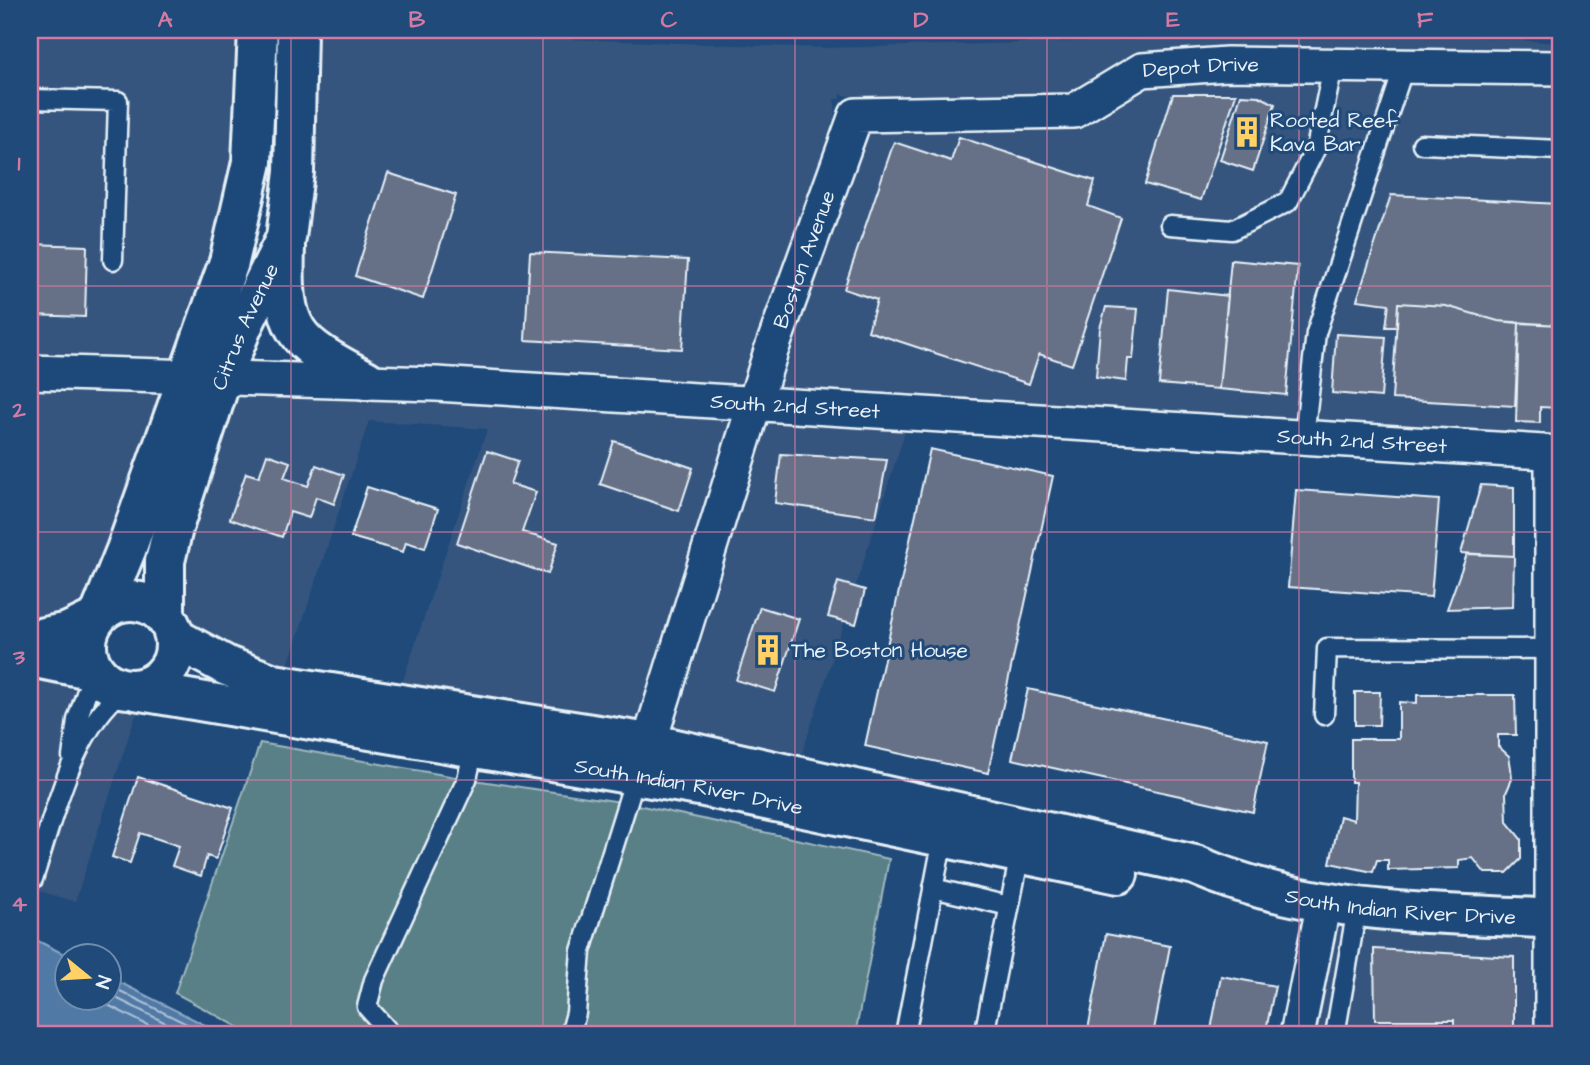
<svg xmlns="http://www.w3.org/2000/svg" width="1590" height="1065" font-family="'Architects Daughter',sans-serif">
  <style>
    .built { fill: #34557e }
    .green { fill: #598086; stroke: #a0b8bf; stroke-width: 2 }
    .water { fill: #5179a5; stroke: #8da9c6; stroke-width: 2 }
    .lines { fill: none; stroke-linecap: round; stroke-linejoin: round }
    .shore { stroke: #acc1d7; stroke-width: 2 }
    .building { fill: #667086; stroke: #e8f1f8; stroke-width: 2 }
    .service-casing { stroke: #e8f1f8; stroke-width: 23 }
    .minor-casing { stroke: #e8f1f8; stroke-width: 38 }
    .tertiary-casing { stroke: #e8f1f8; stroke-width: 44 }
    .secondary-casing { stroke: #e8f1f8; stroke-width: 44 }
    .service { stroke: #1f4a7a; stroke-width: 18 }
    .minor { stroke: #1f4a7a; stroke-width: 33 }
    .tertiary { stroke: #1f4a7a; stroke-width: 38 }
    .secondary { stroke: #1f4a7a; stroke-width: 38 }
    .grid { fill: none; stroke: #d37aa2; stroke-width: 2; stroke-opacity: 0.55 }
    .labels { text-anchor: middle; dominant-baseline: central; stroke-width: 6; stroke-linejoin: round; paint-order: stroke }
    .street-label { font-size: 21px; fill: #e8f1f8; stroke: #1f4a7a }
    .poi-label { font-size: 21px; fill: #e8f1f8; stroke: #1f4a7a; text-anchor: start }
    .neatline { fill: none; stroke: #d37aa2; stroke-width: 2.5 }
    .grid-label { font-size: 23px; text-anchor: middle; font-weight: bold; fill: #d37aa2 }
  </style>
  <rect width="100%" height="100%" fill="#1f4a7a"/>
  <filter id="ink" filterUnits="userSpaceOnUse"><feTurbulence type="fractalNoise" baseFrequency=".0143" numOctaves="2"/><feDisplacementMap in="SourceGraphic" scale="14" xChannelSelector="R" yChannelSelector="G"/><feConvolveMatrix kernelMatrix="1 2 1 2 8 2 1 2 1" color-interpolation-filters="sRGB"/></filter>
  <g filter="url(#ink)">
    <!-- built -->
    <path class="built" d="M30 30H244L240 145 222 244 172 358 30 355Z
      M314 30 824 48 1418 33 1560 43V53L1226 49 1139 54 1068 96 855 98 841 94 840 99H834L836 111 743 388 380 365 340 347 305 305 300 289Z
      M1229 80 1560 84V438L779 390 866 129 1076 127 1149 85Z
      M41 387 162 389 92 598 62 617 30 623V415Z
      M239 387 373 396 386 401 388 396 733 419 638 726 400 689 487 429 369 421 286 671 190 628 175 604 184 545Z
      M769 421 906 429 800 760 673 733Z
      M30 675 110 702 146 704 135 717 75 902 30 888Z
      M1336 919 1535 934 1534 1035H1315Z"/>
    <!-- green -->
    <path class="green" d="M260 743 467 779 628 803 889 859 855 1035H253L175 993Z"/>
    <!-- water -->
    <path class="water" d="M30 937 68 956 66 998H108L109 977 225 1035H30Z"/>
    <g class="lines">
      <!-- shore -->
      <path class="shore" d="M108 985 209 1035
        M108 994 190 1035
        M94 998 167 1035"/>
    </g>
    <!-- building -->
    <path class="building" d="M1173 94H1236L1201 200 1145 184Z
      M1241 95 1259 96 1275 104 1253 171 1220 160Z
      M959 137 1095 181 1088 206 1121 218 1072 365 1039 354 1029 384 868 331 877 300 844 289 894 142 951 161Z
      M388 173 456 195 423 299 355 276Z
      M1391 195 1560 204V325L1498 321 1446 306 1398 303 1397 327H1386L1389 304 1357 300Z
      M30 244 87 246 85 317 30 315Z
      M530 252 688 260 682 349 525 340Z
      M1231 260 1298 266 1286 395 1219 389Z
      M1168 289 1228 296 1219 389 1159 384Z
      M1398 303 1446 306 1498 321 1519 323 1515 406 1392 399Z
      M1106 307 1138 309 1133 359H1128L1126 381 1096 377 1100 328Z
      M1519 323 1560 325V408L1540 407V423L1516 422Z
      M1336 334 1386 337 1381 397 1332 393Z
      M614 441 693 468 679 511 600 484Z
      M930 449 1053 476 988 773 865 746Z
      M487 451 518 461 510 484 536 492 522 532 558 543 548 574 457 543Z
      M267 454 290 462 284 478 308 486 316 465 344 475 334 504 316 497 309 518 290 512 282 537 230 519 246 473 259 477Z
      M781 454 887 460 876 517 775 503Z
      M1481 485 1514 487V556L1461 553Z
      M367 487 438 509 425 548 406 542 403 552 351 537Z
      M1296 490 1439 500 1431 597 1288 587Z
      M1467 554 1514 556 1513 607 1447 609Z
      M838 582 865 590 856 624 828 617Z
      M760 607 799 619 775 692 736 680Z
      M1028 689 1268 741 1253 812 1012 759Z
      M1355 692H1380L1379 725H1355Z
      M1417 695H1515L1516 735H1498V746L1509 756 1511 768 1512 779 1506 793 1507 822 1521 839V859L1507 873H1485L1473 858 1459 860V868L1388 870V860H1377L1373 872 1330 863 1340 816 1354 820 1355 782H1351V739H1399V702L1417 703Z
      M138 777 233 808 216 859 207 856 201 876 172 866 179 846 140 833 130 863 112 857Z
      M1106 934 1170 946 1153 1035H1087Z
      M1374 949 1514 957V1035H1454V1020H1375Z
      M1221 976 1275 986 1265 1035H1210Z"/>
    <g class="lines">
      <defs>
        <path id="service" d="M30 99 118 101 113 260
          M1422 144 1560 150
          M1170 225 1232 230 1288 202 1316 148 1333 66
          M1304 437 1316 333 1404 67
          M1324 715 1327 648 1552 649
          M72 757 77 720 94 670
          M33 879C53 819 72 729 124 690
          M933 888 1009 906
          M392 1035 367 1007 374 980 467 779 474 748
          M570 1035 576 1013 581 951 636 775
          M905 1035 943 838
          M984 1035 1020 854
          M1335 1035 1357 908"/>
        <g id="minor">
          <path id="s1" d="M30 372 436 384 1560 453"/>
          <path d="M1552 453V1035"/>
          <path id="s2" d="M649 743 771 351 856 115 1074 111 1142 70 1227 64 1560 68"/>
          <path d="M1297 1035 1324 902"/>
        </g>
        <g id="tertiary">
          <path id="s3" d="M175 638 227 666 274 684 649 743 1195 865C1314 917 1434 912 1560 919"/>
          <path id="s4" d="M135 690 699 786 1118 874"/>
        </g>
        <g id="secondary">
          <path d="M285 247C282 332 292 341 366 380"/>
          <circle cx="131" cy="645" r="44"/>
          <path d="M101 612 126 550 229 262 252 162 258 30"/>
          <path id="s5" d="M165 617V561L173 528 222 377 243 325 286 238 294 172 297 30"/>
          <path d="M30 640 68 632 95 619"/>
          <path d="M30 657 94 670"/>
        </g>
      </defs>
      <!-- service casing -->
      <use href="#service" class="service-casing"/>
      <!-- minor casing -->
      <use href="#minor" class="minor-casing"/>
      <!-- tertiary casing -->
      <use href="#tertiary" class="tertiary-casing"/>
      <!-- secondary casing -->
      <use href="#secondary" class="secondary-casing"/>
      <!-- service -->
      <use href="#service" class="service"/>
      <!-- minor -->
      <use href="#minor" class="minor"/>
      <!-- tertiary -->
      <use href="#tertiary" class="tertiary"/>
      <!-- secondary -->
      <use href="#secondary" class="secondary"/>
    </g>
  </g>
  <!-- grid -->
  <path class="grid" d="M291 30V1035M543 30V1035M795 30V1035M1047 30V1035M1299 30V1035M30 286H1560M30 532H1560M30 780H1560"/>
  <!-- icons -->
  <defs>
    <symbol id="building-bare" viewBox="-9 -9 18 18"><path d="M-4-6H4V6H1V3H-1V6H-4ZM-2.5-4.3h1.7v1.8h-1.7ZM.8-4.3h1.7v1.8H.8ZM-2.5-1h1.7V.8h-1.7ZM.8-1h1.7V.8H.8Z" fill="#ffd166" stroke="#1f4a7a" stroke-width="2.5" paint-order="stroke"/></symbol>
  </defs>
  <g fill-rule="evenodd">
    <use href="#building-bare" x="1225" y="110" width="44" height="44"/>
    <use href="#building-bare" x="746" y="628" width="44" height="44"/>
  </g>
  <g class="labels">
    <!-- street labels -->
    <g class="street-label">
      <text stroke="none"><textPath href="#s2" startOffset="1018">Depot Drive</textPath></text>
      <text stroke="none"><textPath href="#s2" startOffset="508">Boston Avenue</textPath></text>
      <text stroke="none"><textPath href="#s5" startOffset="304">Citrus Avenue</textPath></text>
      <text stroke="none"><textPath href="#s1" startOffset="766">South 2nd Street</textPath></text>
      <text stroke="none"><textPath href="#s1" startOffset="1334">South 2nd Street</textPath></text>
      <text stroke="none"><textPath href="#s4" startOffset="562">South Indian River Drive</textPath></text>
      <text stroke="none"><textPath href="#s3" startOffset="1260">South Indian River Drive</textPath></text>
    </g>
    <!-- poi labels -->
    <g class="poi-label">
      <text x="1270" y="120">Rooted Reef<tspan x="1270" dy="24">Kava Bar</tspan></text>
      <text x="791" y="650">The Boston House</text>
    </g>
  </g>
  <!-- margin -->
  <rect width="1590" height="1065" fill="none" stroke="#1f4a7a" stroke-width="77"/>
  <!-- north arrow -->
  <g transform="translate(88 977) rotate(108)"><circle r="33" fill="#1f4a7a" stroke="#6f8dac" stroke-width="2"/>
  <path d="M0-5L12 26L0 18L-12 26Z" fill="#ffd166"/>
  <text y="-10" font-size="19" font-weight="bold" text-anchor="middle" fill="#e8f1f8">N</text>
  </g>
  <rect x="38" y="38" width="1514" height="988" class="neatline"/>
  <g class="grid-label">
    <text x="165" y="27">A</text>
    <text x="417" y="27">B</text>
    <text x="669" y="27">C</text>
    <text x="921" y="27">D</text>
    <text x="1173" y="27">E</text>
    <text x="1425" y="27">F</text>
    <text x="19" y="170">1</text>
    <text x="19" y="417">2</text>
    <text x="19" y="664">3</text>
    <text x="19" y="911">4</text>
  </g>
</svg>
